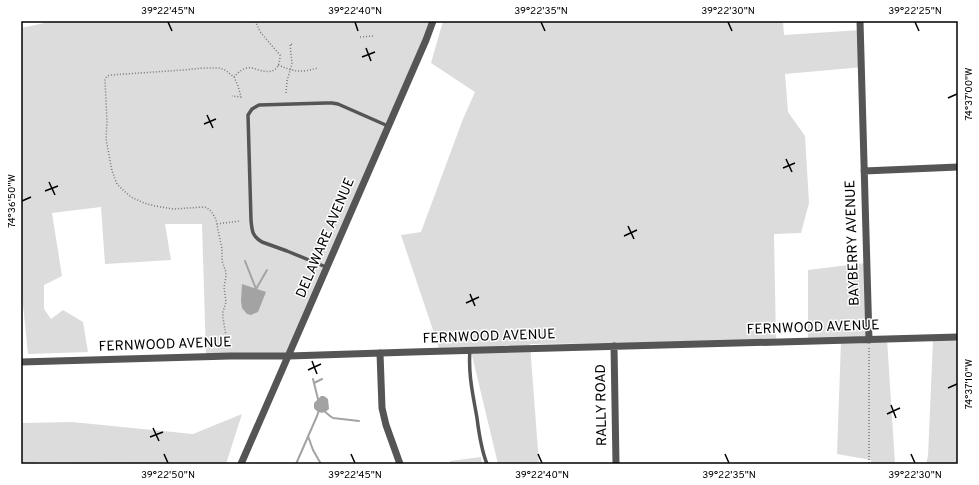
<svg xmlns="http://www.w3.org/2000/svg" width="979" height="485" font-family="Overpass,sans-serif">
  <style>
    .green { fill: #dcdcdc }
    .water { fill: #a3a3a3 }
    .lines { fill: none; stroke-linecap: round; stroke-linejoin: round }
    .stream { stroke: #a3a3a3; stroke-width: 2 }
    .path { stroke: #777; stroke-width: 1.5; stroke-dasharray: 1 2; stroke-linecap: butt }
    .lane { stroke: #555; stroke-width: 3.5 }
    .street { stroke: #555; stroke-width: 7 }
    .ticks { fill: none; stroke: #000; stroke-width: 1.5 }
    .labels { text-anchor: middle; dominant-baseline: central; stroke-width: 3; stroke-linejoin: round; paint-order: stroke }
    .street-label { font-size: 14px; fill: #000; stroke: #fff }
    .neatline { fill: none; stroke: #000; stroke-width: 1.5 }
    .ticks-label { font-size: 10px; text-anchor: middle; fill: #000 }
  </style>
  <rect width="100%" height="100%" fill="#fff"/>
  <!-- green -->
  <path class="green" d="M54 21H433L289 356H206L202 224H165L171 260 105 264 101 207 52 213 62 276 44 285V309L51 319 63 310 83 322 88 352 28 354 21 285V28Z
    M443 21H783L784 35 861 30 863 67 785 74 788 112 805 136 809 203 801 233 774 234 776 342 530 344 539 464H498L470 347 439 348 401 235 421 232 463 119 475 92 431 63Z
    M865 263 869 340 887 339 895 464H871V460L837 454 841 341H808V270Z
    M955 339 958 348V459L957 464H926L928 456 933 340Z
    M242 414 226 464 38 462 33 464H21V423L72 422 193 434Z
    M481 457 482 464H450V461Z"/>
  <!-- water -->
  <path class="water" d="M242 284 266 292 258 312 251 315 247 314 242 308 241 301Z
    M321 396H324L328 399 329 409C324 414 318 414 314 408V403Z"/>
  <g class="lines">
    <!-- stream -->
    <path class="stream" d="M245 261 256 289
      M256 289 267 270
      M313 379 318 399
      M314 383 322 379
      M323 410 330 416 333 418 359 421
      M308 436 313 450 321 464
      M296 464 317 416 319 410"/>
    <!-- path -->
    <path class="path" d="M360 37 373 36
      M278 65C295 72 300 73 318 68
      M234 77C237 74 241 69 247 68 251 67 255 69 259 70 273 74 280 70 280 55L261 33 255 21
      M286 93 287 81 292 64 290 44 294 45
      M217 224 240 221
      M228 348 223 318V312L226 302 224 287 226 276V272L222 261V249L216 220C213 214 211 209 204 207L173 209 155 206 144 203 131 197 122 189 117 184 112 171 106 139 107 122 105 80 107 76 111 75 183 70 204 68H219L225 70 234 77 238 86 241 97 232 96
      M869 348V464"/>
    <!-- lane -->
    <path class="lane" d="M326 267 287 251 262 242C252 236 252 231 251 220L248 115 252 109 259 105 326 103H332L338 104 388 126
      M470 350C468 374 473 395 477 418 479 434 481 449 487 464"/>
    <!-- street -->
    <path class="street" d="M860 21 869 340
      M864 171 958 167
      M614 346 616 464
      M380 353 382 408 386 425 400 464
      M21 362 230 356H289L412 352 958 337
      M241 464 426 40 433 21"/>
  </g>
  <!-- ticks -->
  <path class="ticks" d="M168 22 172 31M355 22 358 31M541 22 545 31M728 22 732 31M915 22 919 31M366 48 371 61M362 57 375 52M948 98 957 94M207 115 213 128M204 124 216 119M786 159 792 172M783 168 795 163M49 182 55 195M45 191 58 186M22 201 31 197M628 226 634 239M624 236 637 230M470 294 475 306M466 303 479 297M312 361 317 374M308 370 321 364M948 388 957 384M891 405 896 418M887 414 900 408M153 428 159 441M150 437 163 432M164 454 168 463M351 454 355 463M538 454 542 463M725 454 729 463M911 454 915 463"/>
  <g class="labels">
    <!-- street labels -->
    <g class="street-label">
      <text transform="translate(326 238) rotate(-67)">DELAWARE AVENUE</text>
      <text transform="translate(853 243) rotate(-92)">BAYBERRY AVENUE</text>
      <text transform="translate(813 328) rotate(-2)">FERNWOOD AVENUE</text>
      <text transform="translate(489 337) rotate(-2)">FERNWOOD AVENUE</text>
      <text transform="translate(165 345) rotate(-2)">FERNWOOD AVENUE</text>
      <text transform="translate(602 405) rotate(-91)">RALLY ROAD</text>
    </g>
  </g>
  <!-- border -->
  <rect width="979" height="485" fill="none" stroke="#ffffff" stroke-width="44"/>
  <rect x="22" y="22" width="935" height="441" class="neatline"/>
  <g class="ticks-label">
    <text x="168" y="14">39°22'45"N</text>
    <text x="355" y="14">39°22'40"N</text>
    <text x="541" y="14">39°22'35"N</text>
    <text x="728" y="14">39°22'30"N</text>
    <text x="915" y="14">39°22'25"N</text>
    <text transform="translate(968 94) rotate(-90)" y="4">74°37'00"W</text>
    <text transform="translate(11 201) rotate(-90)" y="4">74°36'50"W</text>
    <text transform="translate(968 384) rotate(-90)" y="4">74°37'10"W</text>
    <text x="168" y="478">39°22'50"N</text>
    <text x="355" y="478">39°22'45"N</text>
    <text x="542" y="478">39°22'40"N</text>
    <text x="729" y="478">39°22'35"N</text>
    <text x="915" y="478">39°22'30"N</text>
  </g>
</svg>
